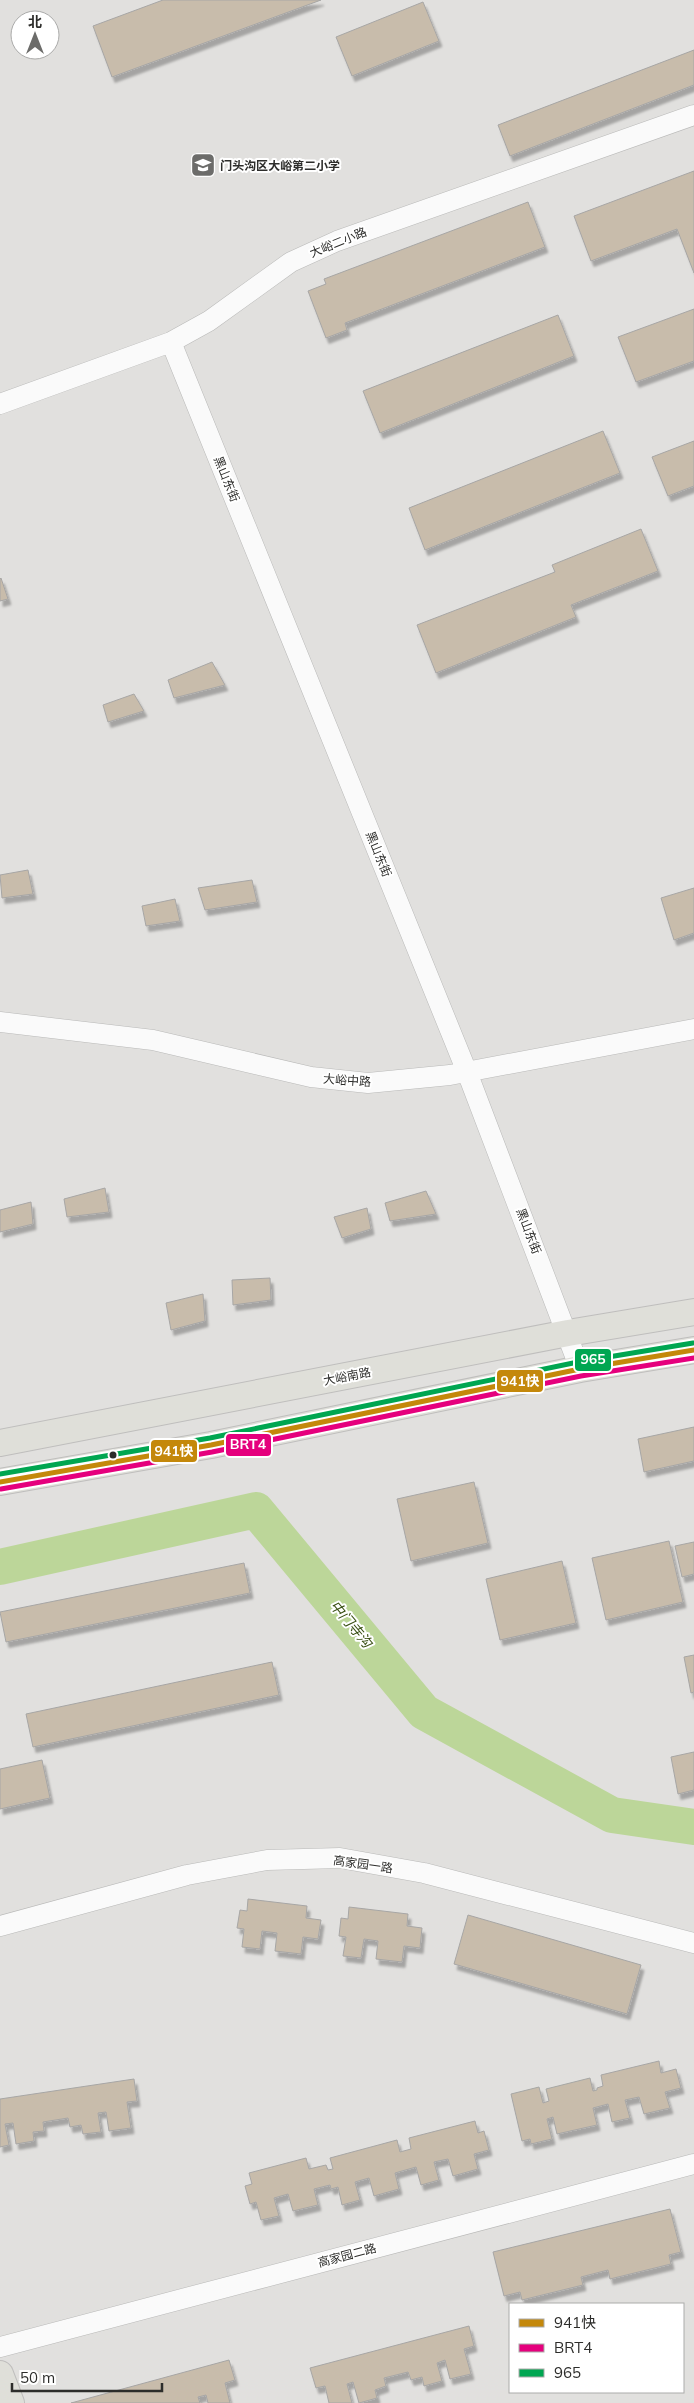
<svg xmlns="http://www.w3.org/2000/svg" width="694" height="2403" font-family="Mulish,'Noto Sans SC',sans-serif">
  <style>
    .lines { fill: none; stroke-linecap: round; stroke-linejoin: round }
    .river { stroke: #bcd699; stroke-width: 36 }
    .building { fill: #c8bcab; stroke: #a7a6a5; filter: url(#shadow) }
    .minor-casing { stroke: #b9b9b8; stroke-width: 21 }
    .major-casing { stroke: #bfbebd; stroke-width: 28 }
    .minor { stroke: #fafafa; stroke-width: 20 }
    .major { stroke: #dfdfd9; stroke-width: 26 }
    .bus-1-casing { stroke: #fff; stroke-width: 9 }
    .bus-2-casing { stroke: #fff; stroke-width: 9 }
    .bus-3-casing { stroke: #fff; stroke-width: 9 }
    .bus-1 { stroke: #c4880b; stroke-width: 5 }
    .bus-2 { stroke: #e5007d; stroke-width: 5 }
    .bus-3 { stroke: #00a651; stroke-width: 5 }
    .bus-dot { fill: #2d2d2b; stroke: #fff; stroke-width: 2 }
    .labels { text-anchor: middle; dominant-baseline: central; stroke-width: 4; stroke-linejoin: round; paint-order: stroke }
    .poi-label { font-size: 12px; font-weight: bold; fill: #2d2d2b; stroke: #fff; text-anchor: start }
    .street-label { font-size: 12px; fill: #2d2d2b; stroke: #fff }
    .water-label { font-size: 14px; font-style: italic; fill: #364d10; stroke: #fff }
    .line-badge { stroke: #fff; stroke-width: 2 }
    .badge-label { font-size: 14px; text-anchor: middle; font-weight: bold; fill: #fff }
  </style>
  <defs>
    <filter id="shadow"><feDropShadow dx="3" dy="5.5" stdDeviation="1" flood-color="#0004"/></filter>
  </defs>
  <rect width="100%" height="100%" fill="#e1e0de"/>
  <g class="lines">
    <!-- river -->
    <path class="river" d="M0 1567 256 1510 424 1712 612 1815 694 1827"/>
  </g>
  <!-- building -->
  <path class="building" d="M163 0H321L112 77 93 26Z
    M423 2 439 41 352 76 336 37Z
    M694 50V85L510 156 498 125Z
    M694 171V273L677 229 591 261 574 216Z
    M528 202 545 247 345 323 347 330 326 338 308 291 326 284 324 279Z
    M694 309V361L636 382 618 337Z
    M558 315 574 356 380 433 363 391Z
    M603 431 620 473 425 550 409 508Z
    M694 441V486L668 496 652 457Z
    M641 529 658 571 571 605 576 617 436 673 417 625 555 572 552 565Z
    M1 578 8 599 0 601V579Z
    M212 662 225 685 174 698 168 680Z
    M134 694 144 711 108 722 103 705Z
    M28 870 33 894 2 898 0 875Z
    M252 880 257 902 205 910 198 888Z
    M694 888V933L674 940 661 898Z
    M175 899 180 921 146 926 142 906Z
    M105 1188 109 1212 67 1217 64 1199Z
    M426 1191 436 1214 390 1221 385 1203Z
    M31 1202 33 1224 0 1232V1210Z
    M367 1208 371 1229 342 1238 334 1217Z
    M270 1278 271 1300 233 1305 232 1280Z
    M203 1294 205 1321 171 1330 166 1303Z
    M694 1427V1461L644 1472 638 1439Z
    M474 1482 488 1543 411 1561 397 1499Z
    M669 1541 683 1602 606 1620 592 1558Z
    M694 1542V1574L682 1577 675 1546Z
    M562 1561 576 1623 500 1640 486 1579Z
    M244 1563 250 1593 6 1642 0 1612Z
    M694 1655V1692L691 1693 684 1657Z
    M272 1662 279 1695 33 1747 26 1714Z
    M694 1752V1790L678 1794 671 1757Z
    M42 1760 50 1798 0 1809V1769Z
    M248 1899 307 1906 306 1918 321 1920 318 1939 303 1937 301 1954 275 1951 277 1933 262 1931 260 1949 242 1947 244 1929 237 1928 240 1910 247 1911Z
    M349 1907 408 1914 407 1926 422 1928 420 1948 404 1946 402 1962 376 1959 378 1941 364 1939 361 1958 343 1956 346 1937 339 1936 341 1918 348 1919Z
    M468 1915 641 1965 627 2014 454 1964Z
    M659 2061 661 2073 676 2069 681 2088 665 2092 670 2108 644 2114 639 2097 625 2100 630 2118 612 2122 608 2104 593 2108 597 2125 557 2134 553 2117 547 2119 552 2139 531 2144 530 2139 522 2141 511 2094 539 2087 543 2103 549 2101 546 2089 590 2078 593 2091 597 2090V2088L603 2086 601 2075Z
    M134 2079 137 2101 127 2102 131 2128 109 2131 106 2112 98 2113 101 2132 83 2134 81 2125 70 2127 68 2118 43 2122 44 2131 33 2132 34 2141 16 2144 13 2123 5 2124 9 2145 0 2147V2099Z
    M475 2121 478 2133 484 2131 489 2150 474 2154 478 2169 453 2176 448 2159 434 2162 439 2180 421 2185 416 2167 395 2173 399 2189 374 2196 369 2178 355 2182 360 2200 342 2205 338 2187 331 2189 330 2185 314 2189 318 2205 293 2211 288 2194 274 2198 279 2216 261 2220 256 2202 250 2204 245 2186 252 2184 249 2173 306 2158 309 2169 326 2165 328 2170 333 2169 330 2158 397 2140 400 2152 411 2149 409 2138Z
    M670 2209 681 2252 669 2255 671 2264 610 2279 608 2270 581 2277 583 2285 522 2300 520 2292 504 2296 493 2252Z
    M469 2326 474 2346 464 2349 471 2374 450 2379 445 2360 437 2363 442 2381 424 2386 422 2377 411 2380 408 2372 384 2378 386 2386 375 2390 377 2398 359 2403 353 2382 347 2384 352 2403H329L325 2386 316 2388 310 2368Z
    M229 2360 235 2380 225 2383 230 2403H208L206 2395 198 2397 200 2403H71Z"/>
  <g class="lines">
    <defs>
      <path id="minor" d="M171 342 467 1072 580 1369
        M0 404 171 342 209 321 291 262 337 241 694 115
        M0 1022 153 1040 311 1077 368 1083 450 1075 694 1029
        M0 1926 187 1875 267 1860 340 1858 424 1873 694 1943
        M0 2347 694 2164"/>
      <path id="major" d="M0 1443 568 1333 694 1312
        M0 1482 211 1445 580 1369 694 1350
        M0 2374 11 2403"/>
    </defs>
    <!-- minor casing -->
    <use href="#minor" class="minor-casing"/>
    <!-- major casing -->
    <use href="#major" class="major-casing"/>
    <!-- minor -->
    <use href="#minor" class="minor"/>
    <!-- major -->
    <use href="#major" class="major"/>
    <defs>
      <path id="bus-1" d="M0 1482 211 1445 580 1369 694 1350"/>
      <path id="bus-2" d="M1 1489 212 1452 581 1376 694 1358"/>
      <path id="bus-3" d="M0 1474 210 1438 578 1362 693 1343"/>
    </defs>
    <!-- bus-1 casing -->
    <use href="#bus-1" class="bus-1-casing"/>
    <!-- bus-2 casing -->
    <use href="#bus-2" class="bus-2-casing"/>
    <!-- bus-3 casing -->
    <use href="#bus-3" class="bus-3-casing"/>
    <!-- bus-1 -->
    <use href="#bus-1" class="bus-1"/>
    <!-- bus-2 -->
    <use href="#bus-2" class="bus-2"/>
    <!-- bus-3 -->
    <use href="#bus-3" class="bus-3"/>
  </g>
  <!-- icons -->
  <defs>
    <symbol id="school-square" viewBox="-11 -11 22 22"><rect x="-9" y="-9" width="18" height="18" rx="4" fill="#6c6c6a" stroke="#fff"/><path d="M0-5L7-2L0 1L-7-2ZM-4 1L0 2.5L4 1V4Q0 6-4 4Z" fill="#fff"/></symbol>
  </defs>
  <g fill-rule="evenodd">
    <use href="#school-square" x="189" y="151" width="28" height="28"/>
  </g>
  <!-- markers -->
  <circle class="bus-dot" cx="113" cy="1455" r="4.5"/>
  <g class="labels">
    <!-- poi labels -->
    <g class="poi-label">
      <text x="220" y="165">门头沟区大峪第二小学</text>
    </g>
    <!-- street labels -->
    <g class="street-label">
      <text transform="translate(338 242) rotate(-22)">大峪二小路</text>
      <text transform="translate(227 479) rotate(68)">黑山东街</text>
      <text transform="translate(379 854) rotate(68)">黑山东街</text>
      <text transform="translate(347 1080) rotate(4)">大峪中路</text>
      <text transform="translate(529 1231) rotate(69)">黑山东街</text>
      <text transform="translate(347 1376) rotate(-11)">大峪南路</text>
      <text transform="translate(363 1864) rotate(8)">高家园一路</text>
      <text transform="translate(347 2255) rotate(-15)">高家园二路</text>
    </g>
    <!-- water labels -->
    <g class="water-label">
      <text transform="translate(351 1624) rotate(50)">中门寺沟</text>
    </g>
  </g>
  <g class="line-badge">
    <rect x="574" y="1348" width="38" height="24" rx="5" fill="#00a651"/>
    <rect x="496" y="1369" width="48" height="24" rx="5" fill="#c4880b"/>
    <rect x="225" y="1433" width="47" height="24" rx="5" fill="#e5007d"/>
    <rect x="150" y="1439" width="48" height="24" rx="5" fill="#c4880b"/>
  </g>
  <g class="badge-label">
    <text x="593" y="1364">965</text>
    <text x="520" y="1386">941快</text>
    <text x="248" y="1449">BRT4</text>
    <text x="174" y="1456">941快</text>
  </g>
  <!-- legend -->
  <rect x="509" y="2303" width="175" height="90" fill="#ffffff" stroke="#ababaa"/>
  <rect x="519" y="2319" width="25" height="8" fill="#c4880b" stroke="#ababaa"/>
  <text x="554" y="2328" font-size="15" fill="#2d2d2b">941快</text>
  <rect x="519" y="2344" width="25" height="8" fill="#e5007d" stroke="#ababaa"/>
  <text x="554" y="2353" font-size="15" fill="#2d2d2b">BRT4</text>
  <rect x="519" y="2369" width="25" height="8" fill="#00a651" stroke="#ababaa"/>
  <text x="554" y="2378" font-size="15" fill="#2d2d2b">965</text>
  <!-- north arrow -->
  <g transform="translate(35 35)"><circle r="24" fill="#ffffff" stroke="#ababaa"/>
  <path d="M0-4L9 19L0 12L-9 19Z" fill="#6c6c6a"/>
  <text y="-8" font-size="14" font-weight="bold" text-anchor="middle" fill="#2d2d2b">北</text>
  </g>
  <!-- scale -->
  <path d="M12 2383v8h150v-8" fill="none" stroke="#2d2d2b" stroke-width="2.5"/>
  <text x="20" y="2383" font-size="15" fill="#2d2d2b" stroke="#ffffff" stroke-width="4" paint-order="stroke">50 m</text>
</svg>
